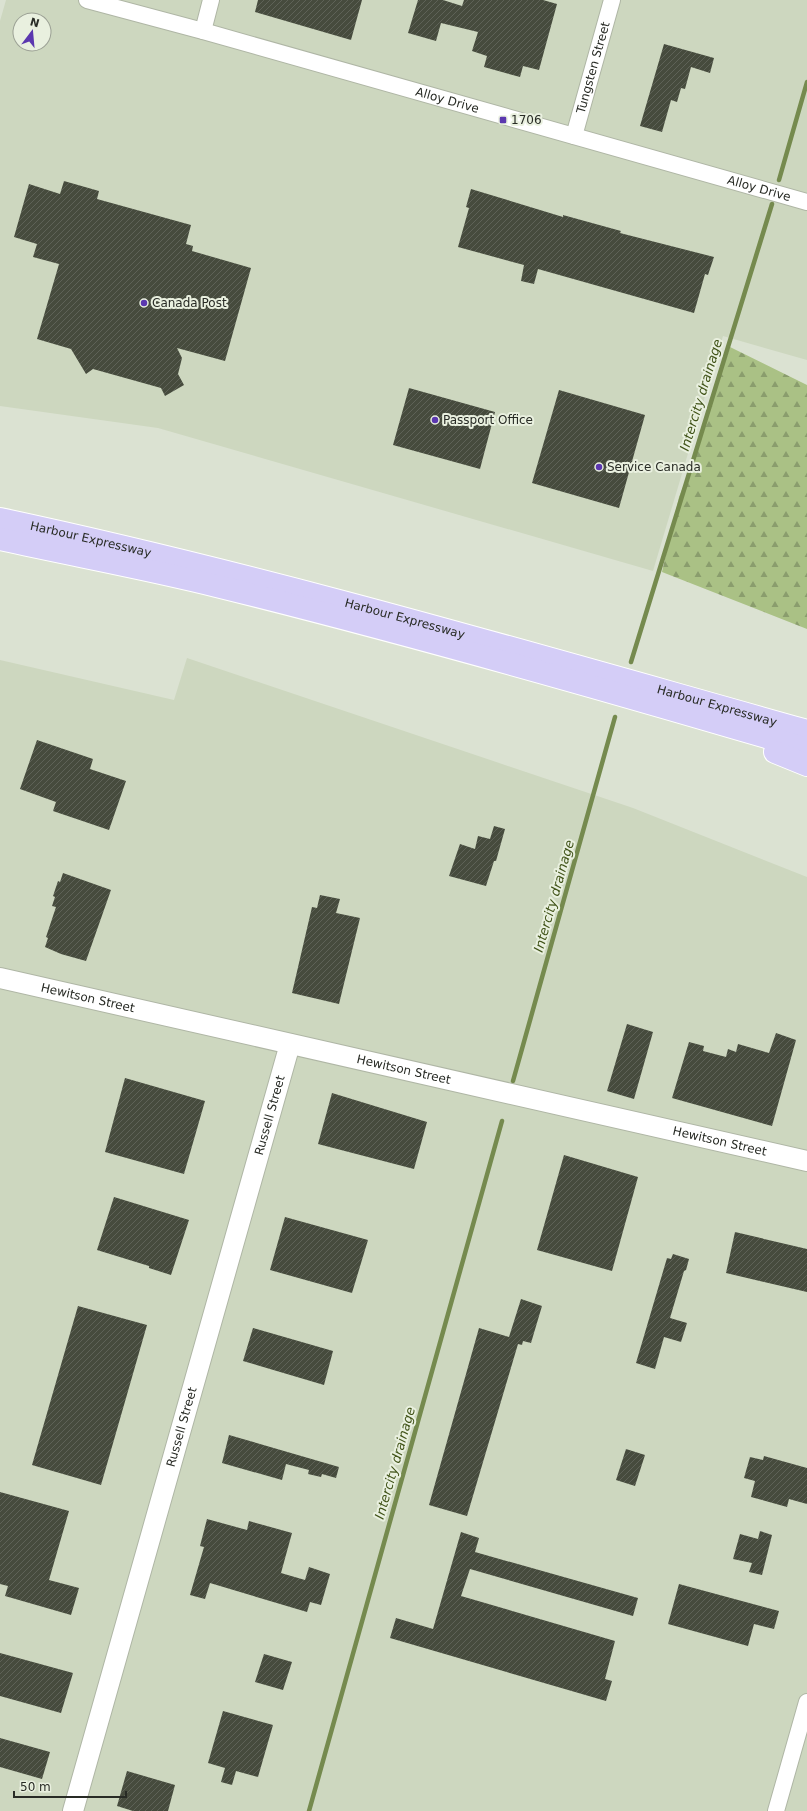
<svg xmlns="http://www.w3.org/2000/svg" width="807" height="1811" font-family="'DejaVu Sans',sans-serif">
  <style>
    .built { fill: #cdd7bf; fill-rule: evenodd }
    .forest { fill: url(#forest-firs) }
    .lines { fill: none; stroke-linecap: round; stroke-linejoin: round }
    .stream { stroke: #758a4e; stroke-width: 4.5 }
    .building { fill: url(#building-hatch) }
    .minor-casing { stroke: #afb6a5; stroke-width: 18 }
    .tertiary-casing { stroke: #afb6a5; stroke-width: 22 }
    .primary-casing { stroke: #fff; stroke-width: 24 }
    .minor { stroke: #fff; stroke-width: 16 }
    .tertiary { stroke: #fff; stroke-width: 20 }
    .primary { stroke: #d4cdf7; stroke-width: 22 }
    .poi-dot { fill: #5b37af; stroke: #e9f0df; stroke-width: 1.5 }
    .labels { text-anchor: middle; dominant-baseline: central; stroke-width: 4; stroke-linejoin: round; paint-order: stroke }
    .street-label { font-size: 12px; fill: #282b25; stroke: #e9f0df }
    .poi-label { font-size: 12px; fill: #282b25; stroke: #e9f0df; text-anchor: start }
    .water-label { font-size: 13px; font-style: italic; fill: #405318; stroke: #e9f0df }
  </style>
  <defs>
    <pattern id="forest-firs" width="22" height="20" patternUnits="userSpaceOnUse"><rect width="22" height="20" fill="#aac185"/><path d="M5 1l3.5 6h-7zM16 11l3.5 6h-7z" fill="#8a9d6d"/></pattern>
    <pattern id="building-hatch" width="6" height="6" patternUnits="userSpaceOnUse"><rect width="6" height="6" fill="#464b3d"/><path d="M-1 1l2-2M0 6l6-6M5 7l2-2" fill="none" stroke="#5e6257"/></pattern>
  </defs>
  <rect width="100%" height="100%" fill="#dbe2d2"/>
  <!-- built -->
  <path class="built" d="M6 0H807V360L723 336 653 571 158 428 0 406V21ZM20 20H44V44H20Z
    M187 658 633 808 807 877V1811H0V660L174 700Z"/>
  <!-- forest -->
  <path class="forest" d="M730 347 807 385V629L662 572 679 497 687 477Z"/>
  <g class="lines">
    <!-- stream -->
    <path class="stream" d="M779 180 807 82
      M631 662 772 204
      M513 1081 615 717
      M309 1811 502 1121"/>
  </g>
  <!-- building -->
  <path class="building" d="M258 0H362L351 40 255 12Z
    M418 0H443L462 6 464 0H543L557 4 539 70 523 66 520 77 484 67 487 56 472 51 478 32 441 23 436 41 408 33Z
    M664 44 714 58 710 73 691 67 685 89 681 88 677 102 671 100 662 132 640 126Z
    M64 181 99 191 97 199 191 225 186 244 193 246 192 251 251 268 225 361 177 348 182 358 178 374 184 385 165 396 161 388 93 369 86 374 71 349 37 339 59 264 33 257 37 244 14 237 29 184 60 194Z
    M471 189 563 217V215L621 231 620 233 714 257 708 275 705 274 694 313 538 269 534 284 521 281 524 265 458 247 469 208 466 207Z
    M409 388 495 412 480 469 393 445Z
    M559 390 645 415 619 508 532 483Z
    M37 740 93 759 90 769 126 781 109 830 53 811 56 802 20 789Z
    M494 826 505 829 496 861H494L486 886 449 876 460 844 475 849 478 836 490 839Z
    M63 873 111 890 86 961 61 954 45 947 48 938 46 937 56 907 52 906 55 897 53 896 58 881 60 882Z
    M320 895 340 899 336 913 360 918 339 1004 292 993 312 907 317 908Z
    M627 1024 653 1032 634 1099 607 1091Z
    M776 1033 796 1040 772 1126 672 1098 689 1042 704 1046 703 1051 726 1057 728 1049 736 1052 738 1044 769 1053Z
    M125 1078 205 1101 184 1174 105 1152Z
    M332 1093 427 1122 414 1169 318 1144Z
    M564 1155 638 1177 612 1271 537 1250Z
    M114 1197 189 1220 171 1275 149 1268V1266L97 1250Z
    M285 1217 368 1240 352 1293 270 1270Z
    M735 1232 807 1249V1292L726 1273Z
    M673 1254 689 1259 686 1270 684 1271 670 1318 687 1323 681 1342 664 1337 655 1369 636 1363 667 1258 671 1259Z
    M521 1299 542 1306 531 1343 523 1341 522 1345 518 1344 467 1516 429 1505 479 1328 509 1337Z
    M78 1306 147 1325 101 1485 32 1465Z
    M253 1328 333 1351 324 1385 243 1361Z
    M229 1435 339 1467 336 1478 322 1474 321 1477 308 1474 309 1470 286 1464 282 1480 222 1463Z
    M626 1449 645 1455 635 1486 616 1480Z
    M764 1456 807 1468V1504L789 1499 787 1507 751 1497 755 1481 744 1478 750 1457 763 1460Z
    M0 1492 69 1511 49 1580 79 1588 71 1615 5 1596 8 1586 0 1584Z
    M207 1519 247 1530 249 1521 292 1533 281 1573 305 1580 309 1567 330 1574 321 1605 310 1602 307 1612 210 1583 205 1599 190 1595 204 1547 200 1546Z
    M760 1531 772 1535 762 1575 749 1572 752 1563 733 1559 740 1534 758 1539Z
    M461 1532 479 1538 475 1552 638 1598 633 1616 470 1569 461 1596 615 1641 605 1679 612 1681 606 1701 390 1638 396 1618 433 1629Z
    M679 1584 779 1611 774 1629 754 1624 748 1646 668 1624Z
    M0 1653 73 1673 61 1713 0 1696Z
    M264 1654 292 1662 283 1690 255 1682Z
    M223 1711 273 1725 258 1777 236 1771 232 1785 221 1782 225 1768 208 1763Z
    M0 1738 50 1752 42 1779 0 1767Z
    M127 1771 175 1785 168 1811H133L117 1806Z"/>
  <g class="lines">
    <defs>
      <g id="minor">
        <path id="s1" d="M87 0 203 31 807 202"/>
        <path d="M203 31 211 0"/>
        <path id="s2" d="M574 136 612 0"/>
        <path d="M776 1811 807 1702"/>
      </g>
      <g id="tertiary">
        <path id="s3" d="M0 978 807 1161"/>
        <path id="s4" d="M73 1811 290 1044"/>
      </g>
      <g id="primary">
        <path id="s5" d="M0 519C272 577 539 656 807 731"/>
        <path d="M0 539C72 555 145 568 217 586 415 635 611 691 807 749"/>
        <path d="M775 752 807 765"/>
      </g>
    </defs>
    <!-- minor casing -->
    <use href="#minor" class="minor-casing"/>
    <!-- tertiary casing -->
    <use href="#tertiary" class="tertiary-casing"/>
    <!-- primary casing -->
    <use href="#primary" class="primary-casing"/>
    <!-- minor -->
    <use href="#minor" class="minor"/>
    <!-- tertiary -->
    <use href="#tertiary" class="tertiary"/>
    <!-- primary -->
    <use href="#primary" class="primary"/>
  </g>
  <!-- markers -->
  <g class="poi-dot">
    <rect x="499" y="116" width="8" height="8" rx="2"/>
    <circle cx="144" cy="303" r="4"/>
    <circle cx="435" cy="420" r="4"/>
    <circle cx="599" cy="467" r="4"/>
  </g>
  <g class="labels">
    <!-- street labels -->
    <g class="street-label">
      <text stroke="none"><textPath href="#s2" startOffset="71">Tungsten Street</textPath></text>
      <text stroke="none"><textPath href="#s1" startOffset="374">Alloy Drive</textPath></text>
      <text stroke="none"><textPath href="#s1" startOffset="698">Alloy Drive</textPath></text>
      <text stroke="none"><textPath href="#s5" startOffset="93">Harbour Expressway</textPath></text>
      <text stroke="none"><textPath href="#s5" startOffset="417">Harbour Expressway</textPath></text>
      <text stroke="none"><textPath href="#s5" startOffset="741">Harbour Expressway</textPath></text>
      <text stroke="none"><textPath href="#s3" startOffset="90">Hewitson Street</textPath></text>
      <text stroke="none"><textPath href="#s3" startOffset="414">Hewitson Street</textPath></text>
      <text stroke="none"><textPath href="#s4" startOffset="723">Russell Street</textPath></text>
      <text stroke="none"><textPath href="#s3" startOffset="738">Hewitson Street</textPath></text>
      <text stroke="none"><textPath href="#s4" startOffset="399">Russell Street</textPath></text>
    </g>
    <!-- poi labels -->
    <g class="poi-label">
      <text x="511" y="120">1706</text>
      <text x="152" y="303">Canada Post</text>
      <text x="443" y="420">Passport Office</text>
      <text x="607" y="467">Service Canada</text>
    </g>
    <!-- water labels -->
    <g class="water-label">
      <text transform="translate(701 395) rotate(-73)">Intercity drainage</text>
      <text transform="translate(554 896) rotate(-74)">Intercity drainage</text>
      <text transform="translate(395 1463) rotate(-74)">Intercity drainage</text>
    </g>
  </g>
  <!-- north arrow -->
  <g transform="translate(32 32) rotate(16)"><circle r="19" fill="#e9f0df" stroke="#9ca195"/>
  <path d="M0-3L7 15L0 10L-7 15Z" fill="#5b37af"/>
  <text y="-6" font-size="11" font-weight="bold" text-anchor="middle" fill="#282b25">N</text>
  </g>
  <!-- scale -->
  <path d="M14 1791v6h112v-6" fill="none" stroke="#282b25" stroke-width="2"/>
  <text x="20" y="1791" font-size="12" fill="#282b25" stroke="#e9f0df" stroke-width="3" paint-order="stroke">50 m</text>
</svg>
